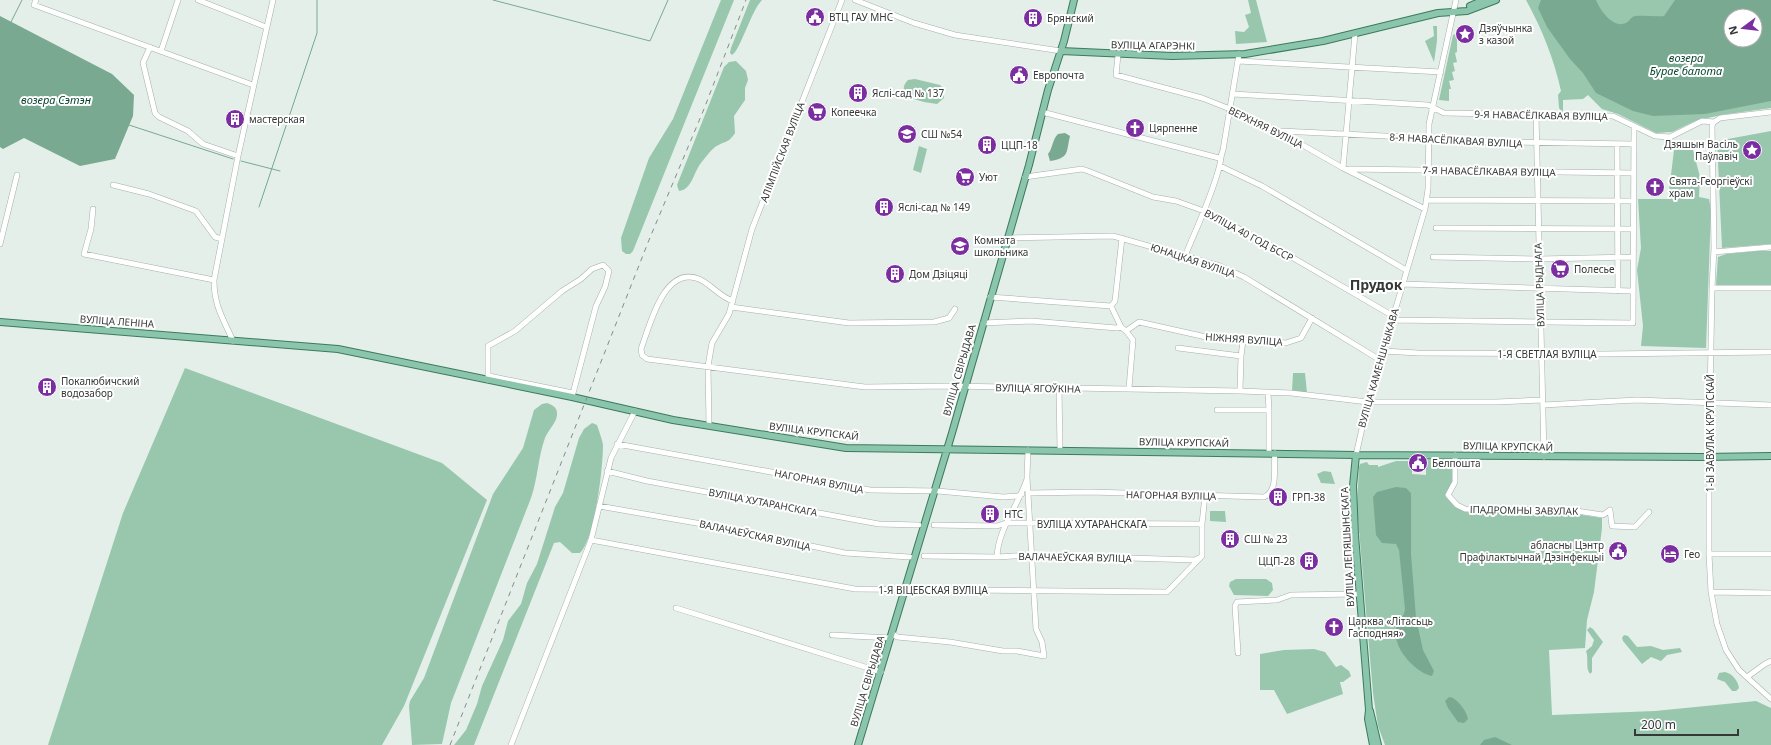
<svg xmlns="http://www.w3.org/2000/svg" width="1771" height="745" font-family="'Noto Sans',sans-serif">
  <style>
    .green { fill: #98c7ae; fill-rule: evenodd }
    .water { fill: #7aa991; fill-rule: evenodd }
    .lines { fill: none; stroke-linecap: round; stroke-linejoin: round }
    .stream { stroke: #7aa991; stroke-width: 1 }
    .minor-casing { stroke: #a5b0aa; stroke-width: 6 }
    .major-casing { stroke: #3a7a5e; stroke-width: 8 }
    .minor { stroke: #fff; stroke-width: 5 }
    .major { stroke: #8bc5ac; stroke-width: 6 }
    .rail { stroke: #858c88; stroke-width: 1; stroke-dasharray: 5 5; stroke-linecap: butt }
    .labels { text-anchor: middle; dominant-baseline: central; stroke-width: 4; stroke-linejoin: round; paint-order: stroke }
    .poi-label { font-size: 10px; fill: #343836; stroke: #fff; text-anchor: start }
    .street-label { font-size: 10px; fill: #343836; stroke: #fff }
    .water-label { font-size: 11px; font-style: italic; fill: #06462e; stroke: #fff }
    .district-label { font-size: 14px; font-weight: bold; fill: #343836; stroke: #fff }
  </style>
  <rect width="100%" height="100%" fill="#e4efe9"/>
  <!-- green -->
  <path class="green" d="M721 0H734L633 251 630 254H626L622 251 621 238 649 158 673 119Z
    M750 0H762C751 11 740 51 732 55L730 53 731 48Z
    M1248 0H1256L1267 42 1236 44 1235 31 1244 32 1249 27 1245 15 1251 13Z
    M1526 0H1771V108L1721 115 1695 121 1672 132 1656 133 1618 114 1602 109 1588 95 1583 99 1563 100V113L1559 108 1558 95 1561 91C1554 59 1542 29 1526 0ZM1731 16H1755V40H1731Z
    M1433 26H1437V41L1434 62 1425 41 1434 36Z
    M1455 34 1457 38V52L1455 53 1457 62 1453 63 1455 71 1452 72 1454 80 1449 81 1451 89H1449V101L1439 100 1453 35Z
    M736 61 746 71 748 80 745 88V100L734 116 735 133C728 144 724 141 715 147 710 151 705 158 701 163 694 171 692 190 679 191L677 185 724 67 729 62Z
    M915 79 940 85 944 89V98L937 104 924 102 907 97C902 91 903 85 908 80Z
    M1771 131V244L1722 248 1717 141Z
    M1675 142 1692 146 1700 177 1699 197 1709 199 1711 210 1706 348 1641 346 1643 326 1637 270 1641 248 1638 199H1668Z
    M919 146 927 149 921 173 913 170Z
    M1757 251H1771V285L1718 287 1716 284 1718 257 1726 254Z
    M185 368 442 463 487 500 404 706 382 745H48L123 513Z
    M1293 373H1305L1307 393 1292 391Z
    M547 403C552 405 557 407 557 413 558 421 548 430 545 438 538 457 538 478 531 498L451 703 442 744 412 745 409 706 410 701 424 678 493 494 523 448 534 410 542 404Z
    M592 423 597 425C598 428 603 442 603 445 603 468 595 538 580 553H572L560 542 554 543 474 745H454L466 730 477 704 482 686 503 640 508 621 521 604 527 583 537 564 555 507 563 493 579 438 584 429Z
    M1428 460 1453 462 1455 480 1449 493 1458 507 1569 513 1602 518V528L1594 592 1587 620 1585 648 1549 650 1552 715 1655 711 1756 701 1771 708V745H1385L1378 726 1373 693 1357 506 1359 467 1360 464 1367 462 1369 465H1378V467L1396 461H1412V474L1426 475V461Z
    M1324 471 1331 472 1335 484 1321 483 1317 474Z
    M1210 511H1225L1226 522 1210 521Z
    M1236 579H1266L1272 583 1273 590 1268 596 1234 595 1229 586 1230 582Z
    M1590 627 1593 629 1603 642 1592 658V672L1590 674C1585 668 1589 659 1586 651L1592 646 1594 640 1587 630Z
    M1624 635 1628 636 1637 647 1651 646 1663 650 1680 648 1682 652 1667 655 1661 661 1651 657 1642 664 1623 641 1622 638Z
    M1314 649 1325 652 1336 667 1341 665 1349 671 1351 676 1343 682H1340L1343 694 1287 714 1274 690H1260V654L1284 650Z
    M1725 672C1733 674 1738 681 1739 688L1736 691H1732L1725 682 1717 679 1719 673Z"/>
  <!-- water -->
  <path class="water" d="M1541 0H1596C1600 10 1613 29 1626 23 1630 21 1631 16 1636 16 1645 15 1655 17 1664 16L1675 0H1771V101L1705 114 1653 116 1633 111 1596 93 1583 73 1570 59 1547 27 1538 8ZM1731 16H1755V40H1731Z
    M0 16 112 74 134 95 133 116 115 159 80 166 24 138 3 149 0 147Z
    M1065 133 1070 136C1066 152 1070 158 1050 161L1048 154C1053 148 1052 140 1058 134Z
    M1396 487 1406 488 1411 493V554L1416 618 1423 650 1434 671 1432 676C1415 673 1392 647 1396 629 1398 621 1404 617 1405 609L1399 550 1396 544 1382 543 1376 535 1373 497 1377 492Z
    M1449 697C1456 697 1467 711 1468 719L1464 723 1458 722 1448 708 1445 701Z
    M1495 737 1512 745H1480L1484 740Z"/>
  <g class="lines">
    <!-- stream -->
    <path class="stream" d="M493 0 650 41 668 0
      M11 22 22 0
      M129 125 233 159
      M241 161 280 171
      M259 207 317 33V0"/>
    <defs>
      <path id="minor" d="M36 0 34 5 253 85
        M198 0 266 27
        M855 0 914 23 955 35 1061 51
        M150 47 143 63 155 113 159 117 188 131 203 144 238 156
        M161 51 178 0
        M1118 55 1116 75 1202 98 1230 109 1278 131 1343 168 1425 209
        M1238 61 1441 72
        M1233 94 1428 105 1444 113 1613 116 1655 136 1670 137 1702 121 1714 122
        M1042 112 1219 158
        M1771 112 1720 118 1714 122 1712 126 1714 248 1712 288 1709 457V554L1711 592 1717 624 1726 650 1739 670 1771 699
        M1536 114 1544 457
        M1281 131 1426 138 1448 141 1633 144
        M1617 144 1618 291
        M1220 166 1262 186 1406 270
        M1343 168 1355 34
        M1349 169 1632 173
        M1025 177 1082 169 1088 171 1153 197 1176 201 1204 211 1271 245 1393 316
        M113 185 149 194 196 211 215 237 222 239
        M1427 200 1632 201
        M93 209 91 229 84 254 214 280
        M1436 228 1632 229
        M1007 238 1113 236 1220 266 1244 277 1380 360
        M0 244 17 175
        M1714 252 1771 247
        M1185 256C1197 227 1211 198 1219 168 1221 162 1220 157 1223 150L1239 54
        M1433 257 1539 259 1633 257
        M1402 284 1632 291
        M1712 288H1771
        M990 297 1111 306 1121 327 1126 331 1139 322 1215 339 1286 343 1301 338 1312 318
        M733 301C720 297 712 285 699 279 664 265 650 325 641 349L642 355 647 359 865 387 952 386 1240 391 1291 393 1368 402H1496L1543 400
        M1111 306 1115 301 1122 238
        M731 307 849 323 934 322 949 318 955 309
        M1392 320 1633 323 1634 126
        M983 323 1031 321 1117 328 1121 327
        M1126 331 1133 340 1129 388
        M233 341C223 318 214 306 214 280L238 156 273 0
        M1178 348 1241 356 1240 391
        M1383 351 1418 353 1602 354 1771 352
        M1241 356 1243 341
        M489 376 573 393
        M488 380V346L515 331 562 291 581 279 592 269 603 265 609 271 605 287 596 306 572 397
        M1059 388 1060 450
        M1268 393 1269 410
        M1543 405 1637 400 1771 405
        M1217 410H1269V453
        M709 425 708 366 712 343 729 314 752 229 842 0
        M617 444 870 490 938 491 1003 497 1018 496 1022 494
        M1356 455 1368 402 1425 209 1428 189 1429 124 1456 0
        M1455 455V482L1448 495 1457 505 1465 509 1570 510 1603 515 1610 510 1612 526 1635 527 1649 512
        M607 471 647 481 857 520 879 524 919 525
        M1029 493 1090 492 1264 497C1279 491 1273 467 1275 453
        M599 506 719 527 845 553 910 557
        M934 525 997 526 1006 523 1202 524
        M591 540 855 589 1167 592 1202 556V524L1205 495
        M1709 554H1771
        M924 556 997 557 1031 555 1195 560 1201 557
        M997 557C998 529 1018 506 1027 479
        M1711 592 1771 593
        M676 608 881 672
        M892 633 897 637 950 642 1003 651H1017L1044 656 1042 642 1036 629 1027 477 1028 450
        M832 635 891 638
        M1238 653 1235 606 1237 602 1277 600 1291 595 1359 594
        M1747 677 1765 664 1771 661
        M511 745 591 540 611 458 635 411"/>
      <path id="major" d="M1470 6 1484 0
        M1061 51 1172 56 1245 54 1323 41 1438 13 1467 11 1496 0
        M0 322 338 349 572 397 673 420 846 448 1356 455 1703 457 1771 456
        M1356 455 1353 486 1355 535 1369 710 1368 719 1373 745
        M1370 711 1378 745
        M858 745 952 433 1029 165 1048 90 1064 41 1074 0"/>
    </defs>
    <!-- minor casing -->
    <use href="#minor" class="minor-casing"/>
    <!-- major casing -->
    <use href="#major" class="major-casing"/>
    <!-- minor -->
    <use href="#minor" class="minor"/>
    <!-- major -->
    <use href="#major" class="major"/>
    <!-- rail -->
    <path class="rail" d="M450 745 649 240 704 109 746 0"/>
  </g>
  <!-- icons -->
  <defs>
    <symbol id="civic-disc" viewBox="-11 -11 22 22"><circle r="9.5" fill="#7a2ea0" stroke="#fff"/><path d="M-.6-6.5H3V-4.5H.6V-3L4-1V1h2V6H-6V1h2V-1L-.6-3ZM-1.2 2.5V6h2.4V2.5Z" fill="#fff"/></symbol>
    <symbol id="building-disc" viewBox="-11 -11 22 22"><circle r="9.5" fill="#7a2ea0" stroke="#fff"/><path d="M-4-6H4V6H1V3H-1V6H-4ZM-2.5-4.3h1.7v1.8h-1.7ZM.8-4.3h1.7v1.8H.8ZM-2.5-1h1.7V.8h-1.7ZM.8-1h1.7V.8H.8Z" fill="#fff"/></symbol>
    <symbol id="sight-disc" viewBox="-11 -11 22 22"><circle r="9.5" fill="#7a2ea0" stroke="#fff"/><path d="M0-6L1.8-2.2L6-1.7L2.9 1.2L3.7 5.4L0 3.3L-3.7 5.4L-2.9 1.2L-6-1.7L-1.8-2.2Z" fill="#fff"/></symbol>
    <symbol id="supermarket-disc" viewBox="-11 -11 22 22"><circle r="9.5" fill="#7a2ea0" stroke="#fff"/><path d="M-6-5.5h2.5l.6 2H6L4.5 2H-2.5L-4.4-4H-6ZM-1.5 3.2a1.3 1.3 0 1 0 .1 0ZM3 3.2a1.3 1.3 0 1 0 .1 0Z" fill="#fff"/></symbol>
    <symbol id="church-disc" viewBox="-11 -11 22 22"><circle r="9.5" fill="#7a2ea0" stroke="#fff"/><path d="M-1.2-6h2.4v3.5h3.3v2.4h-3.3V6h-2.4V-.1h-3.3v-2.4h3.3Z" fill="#fff"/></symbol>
    <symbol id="school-disc" viewBox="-11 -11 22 22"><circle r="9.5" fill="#7a2ea0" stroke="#fff"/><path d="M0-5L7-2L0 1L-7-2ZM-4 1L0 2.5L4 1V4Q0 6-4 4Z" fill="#fff"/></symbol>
    <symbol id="hotel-disc" viewBox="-11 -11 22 22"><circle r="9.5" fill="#7a2ea0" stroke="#fff"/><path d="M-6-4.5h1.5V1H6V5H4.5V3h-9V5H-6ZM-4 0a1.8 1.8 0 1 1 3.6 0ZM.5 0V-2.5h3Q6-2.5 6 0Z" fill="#fff"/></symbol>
  </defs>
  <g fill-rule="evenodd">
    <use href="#civic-disc" x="804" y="6" width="22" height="22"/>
    <use href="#building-disc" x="1022" y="7" width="22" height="22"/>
    <use href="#sight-disc" x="1454" y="23" width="22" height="22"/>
    <use href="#civic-disc" x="1008" y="64" width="22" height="22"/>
    <use href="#building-disc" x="847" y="82" width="22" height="22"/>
    <use href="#supermarket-disc" x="806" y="101" width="22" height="22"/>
    <use href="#building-disc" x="224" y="108" width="22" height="22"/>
    <use href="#church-disc" x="1124" y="117" width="22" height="22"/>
    <use href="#school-disc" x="896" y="123" width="22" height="22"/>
    <use href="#building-disc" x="976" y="134" width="22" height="22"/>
    <use href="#sight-disc" x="1741" y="139" width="22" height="22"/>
    <use href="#supermarket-disc" x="954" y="166" width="22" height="22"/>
    <use href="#church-disc" x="1644" y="176" width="22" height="22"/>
    <use href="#building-disc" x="873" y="196" width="22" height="22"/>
    <use href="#school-disc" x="949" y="235" width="22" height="22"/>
    <use href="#supermarket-disc" x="1549" y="258" width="22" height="22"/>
    <use href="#building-disc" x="884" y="263" width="22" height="22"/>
    <use href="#building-disc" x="36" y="376" width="22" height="22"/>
    <use href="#civic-disc" x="1407" y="452" width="22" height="22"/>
    <use href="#building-disc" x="1267" y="486" width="22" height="22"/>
    <use href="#building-disc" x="979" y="503" width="22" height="22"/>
    <use href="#building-disc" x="1219" y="528" width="22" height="22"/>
    <use href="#civic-disc" x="1607" y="540" width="22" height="22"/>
    <use href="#hotel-disc" x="1659" y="543" width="22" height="22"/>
    <use href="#building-disc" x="1298" y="550" width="22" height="22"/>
    <use href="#church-disc" x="1323" y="616" width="22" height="22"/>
  </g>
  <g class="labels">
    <!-- poi labels -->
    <g class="poi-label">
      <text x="829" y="17">ВТЦ ГАУ МНС</text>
      <text x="1047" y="18">Брянский</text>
      <text x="1479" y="28">Дзяўчынка<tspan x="1479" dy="12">з казой</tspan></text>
      <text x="1033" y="75">Европочта</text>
      <text x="872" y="93">Яслі-сад № 137</text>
      <text x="831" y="112">Копеечка</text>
      <text x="249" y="119">мастерская</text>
      <text x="1149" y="128">Цярпенне</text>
      <text x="921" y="134">СШ №54</text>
      <text x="1738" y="144" text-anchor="end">Дзяшын Васіль<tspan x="1738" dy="12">Паўлавіч</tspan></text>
      <text x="1001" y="145">ЦЦП-18</text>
      <text x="979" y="177">Уют</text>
      <text x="1669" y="181">Свята-Георгіеўскі<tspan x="1669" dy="12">храм</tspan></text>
      <text x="898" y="207">Яслі-сад № 149</text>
      <text x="974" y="240">Комната<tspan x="974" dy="12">школьника</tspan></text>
      <text x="1574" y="269">Полесье</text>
      <text x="909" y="274">Дом Дзіцяці</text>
      <text x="61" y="381">Покалюбичский<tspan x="61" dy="12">водозабор</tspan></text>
      <text x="1432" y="463">Белпошта</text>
      <text x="1292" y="497">ГРП-38</text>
      <text x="1004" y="514">НТС</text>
      <text x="1244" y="539">СШ № 23</text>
      <text x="1604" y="545" text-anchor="end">абласны Цэнтр<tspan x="1604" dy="12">Прафілактычнай Дэзінфекцыі</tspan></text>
      <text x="1684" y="554">Гео</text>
      <text x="1295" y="561" text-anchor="end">ЦЦП-28</text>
      <text x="1348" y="621">Царква «Літасьць<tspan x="1348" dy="12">Гасподняя»</tspan></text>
    </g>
    <!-- street labels -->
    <g class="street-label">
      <text transform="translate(1153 45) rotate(1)">ВУЛІЦА АГАРЭНКІ</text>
      <text transform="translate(1541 115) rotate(1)">9-Я НАВАСЁЛКАВАЯ ВУЛІЦА</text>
      <text transform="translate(1266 127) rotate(26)">ВЕРХНЯЯ ВУЛІЦА</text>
      <text transform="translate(1456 140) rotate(3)">8-Я НАВАСЁЛКАВАЯ ВУЛІЦА</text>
      <text transform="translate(782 152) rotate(-69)">АЛІМПІЙСКАЯ ВУЛІЦА</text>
      <text transform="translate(1489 171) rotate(1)">7-Я НАВАСЁЛКАВАЯ ВУЛІЦА</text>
      <text transform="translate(1249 235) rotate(28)">ВУЛІЦА 40 ГОД БССР</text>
      <text transform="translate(1193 260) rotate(18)">ЮНАЦКАЯ ВУЛІЦА</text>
      <text transform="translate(1539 285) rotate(-92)">ВУЛІЦА РЫДНАГА</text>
      <text transform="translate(117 321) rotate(4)">ВУЛІЦА ЛЕНІНА</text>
      <text transform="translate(1244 339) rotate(4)">НІЖНЯЯ ВУЛІЦА</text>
      <text x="1547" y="354">1-Я СВЕТЛАЯ ВУЛІЦА</text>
      <text transform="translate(1378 368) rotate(-74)">ВУЛІЦА КАМЕНШЧЫКАВА</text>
      <text transform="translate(959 370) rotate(-74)">ВУЛІЦА СВІРЫДАВА</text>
      <text transform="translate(1038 388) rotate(1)">ВУЛІЦА ЯГОЎКІНА</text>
      <text transform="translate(814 431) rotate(7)">ВУЛІЦА КРУПСКАЙ</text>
      <text transform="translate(1710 433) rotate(-90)">1-Ы ЗАВУЛАК КРУПСКАЙ</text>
      <text transform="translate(1184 442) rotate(1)">ВУЛІЦА КРУПСКАЙ</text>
      <text transform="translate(1508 446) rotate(1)">ВУЛІЦА КРУПСКАЙ</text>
      <text transform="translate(819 481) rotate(11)">НАГОРНАЯ ВУЛІЦА</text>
      <text transform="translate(1171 495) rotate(1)">НАГОРНАЯ ВУЛІЦА</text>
      <text transform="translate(763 502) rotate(11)">ВУЛІЦА ХУТАРАНСКАГА</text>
      <text transform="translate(1524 510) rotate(1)">ІПАДРОМНЫ ЗАВУЛАК</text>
      <text x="1092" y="524">ВУЛІЦА ХУТАРАНСКАГА</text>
      <text transform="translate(755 535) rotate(12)">ВАЛАЧАЕЎСКАЯ ВУЛІЦА</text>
      <text transform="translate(1347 547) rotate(-93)">ВУЛІЦА ЛЕПЯШЫНСКАГА</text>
      <text transform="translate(1075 557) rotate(1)">ВАЛАЧАЕЎСКАЯ ВУЛІЦА</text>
      <text x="933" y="590">1-Я ВІЦЕБСКАЯ ВУЛІЦА</text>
      <text transform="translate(867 681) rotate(-73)">ВУЛІЦА СВІРЫДАВА</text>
    </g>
    <!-- water labels -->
    <g class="water-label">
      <text x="1686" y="57">возера<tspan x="1686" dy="13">Бурае балота</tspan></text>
      <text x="56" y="99">возера Сэтэн</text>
    </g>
    <!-- district labels -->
    <g class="district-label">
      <text x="1376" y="284">Прудок</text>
    </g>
  </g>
  <!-- north arrow -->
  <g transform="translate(1743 28) rotate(255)"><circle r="19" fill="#ffffff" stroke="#aeafaf"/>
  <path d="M0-3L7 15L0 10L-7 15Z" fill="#7a2ea0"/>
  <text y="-6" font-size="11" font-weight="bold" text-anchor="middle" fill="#343836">N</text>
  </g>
  <!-- scale -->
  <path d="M1635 729v6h103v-6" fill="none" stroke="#343836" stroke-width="2"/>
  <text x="1641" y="729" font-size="12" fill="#343836" stroke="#ffffff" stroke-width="3" paint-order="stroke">200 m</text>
</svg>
